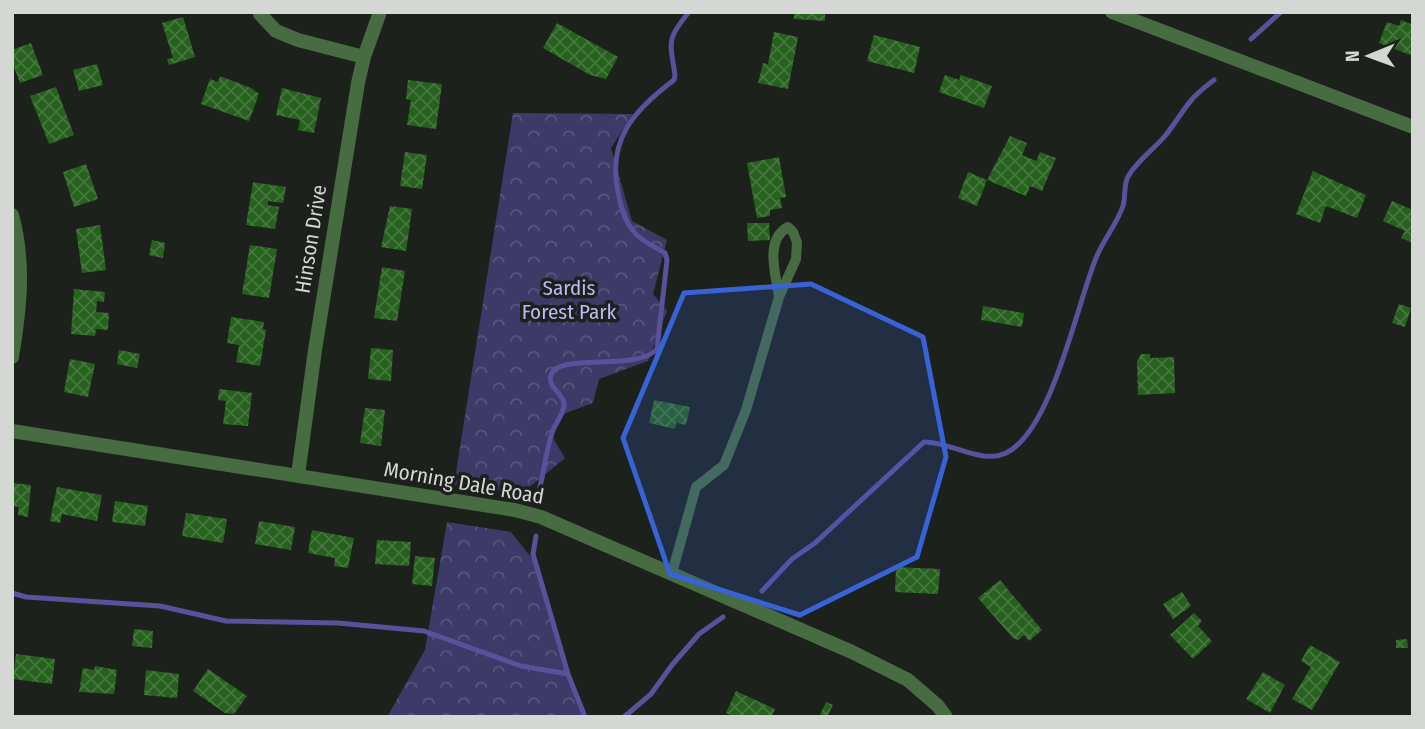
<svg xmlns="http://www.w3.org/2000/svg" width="1425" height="729" font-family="'Fira Sans Condensed',sans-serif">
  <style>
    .forest { fill: url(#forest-crowns) }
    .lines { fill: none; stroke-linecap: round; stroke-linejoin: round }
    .stream { stroke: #58519b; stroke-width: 5 }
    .building { fill: url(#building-cross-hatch) }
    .service { stroke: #476c41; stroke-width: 10 }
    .minor { stroke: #476c41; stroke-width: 14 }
    .marked { fill: #3863d7; fill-opacity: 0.2; stroke: #3863d7; stroke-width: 5; stroke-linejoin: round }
    .labels { text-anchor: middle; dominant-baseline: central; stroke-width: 7; stroke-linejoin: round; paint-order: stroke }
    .street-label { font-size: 21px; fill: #d4d7d3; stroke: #1d211c }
    .park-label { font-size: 21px; fill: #bbb9f8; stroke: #1d211c }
  </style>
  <defs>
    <pattern id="forest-crowns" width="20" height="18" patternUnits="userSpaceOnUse" patternTransform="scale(1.75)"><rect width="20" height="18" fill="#3d3a68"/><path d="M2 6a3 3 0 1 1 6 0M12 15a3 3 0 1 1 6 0" fill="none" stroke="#58567d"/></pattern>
    <pattern id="building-cross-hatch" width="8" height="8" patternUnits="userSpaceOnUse" patternTransform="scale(1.75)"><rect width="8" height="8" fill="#26611e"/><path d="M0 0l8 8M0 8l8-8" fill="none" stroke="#45773e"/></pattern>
  </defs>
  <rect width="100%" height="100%" fill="#1d211c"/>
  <!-- forest -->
  <path class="forest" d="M513 113 633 114 611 148 632 221 667 240 653 294 667 311 648 361 599 379 593 403 558 416 551 435 565 458 521 494 454 485Z
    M447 522 511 532 539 567 568 673 585 717H387L425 650Z"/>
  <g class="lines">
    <!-- stream -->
    <path class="stream" d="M1251 39 1281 12
      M539 491C544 472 546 451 552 433 555 423 565 413 564 403 562 392 547 387 551 375 557 352 638 372 657 349L667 260 665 253C655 247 641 241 634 232 624 220 621 207 618 192 607 140 634 110 674 80L675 75C670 41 666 40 689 12
      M536 536 533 554 568 674 585 717
      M762 591 792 559 815 543 924 442C949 441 981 465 1006 453 1052 431 1077 304 1096 258 1103 240 1117 224 1123 206 1126 196 1123 183 1129 175 1138 160 1154 149 1165 136 1175 124 1183 109 1194 97 1200 91 1207 85 1214 80
      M12 593 26 597 160 606 226 621 338 623 424 631 521 666 568 674
      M624 717 651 694 672 665 699 634 723 617"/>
  </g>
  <!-- building -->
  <path class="building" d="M794 12H825V21L794 19Z
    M183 17 195 57 169 65 167 59 173 58 162 23Z
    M1401 20 1413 25V56L1379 43 1387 22 1399 26Z
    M557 23 618 57 606 79 590 75 543 48Z
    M774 32 798 37 788 89 758 83 763 63 768 64Z
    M874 35 920 47 914 73 867 61Z
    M31 43 43 75 20 83 12 62V50Z
    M97 64 103 85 79 91 73 70Z
    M945 75 959 80 961 75 992 86 984 108 939 92Z
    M220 76 251 88 259 94 249 121 201 104 210 79 218 82Z
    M408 80 442 84 436 129 407 125 411 100 406 99Z
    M56 87 74 135 49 144 30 96Z
    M282 88 321 98 314 133 298 130 300 120 276 115Z
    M1010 136 1027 143 1022 155 1036 161 1040 152 1056 158 1042 191 1030 186 1026 196 987 180Z
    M405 152 427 155 422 189 400 186Z
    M779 157 786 197 780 198 782 208 770 210V216L757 218 747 163Z
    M86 164 98 199 74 207 63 172Z
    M1313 171 1366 195 1357 218 1326 206 1320 223 1296 214Z
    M968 172 987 180 977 206 958 198Z
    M253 182 286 187 283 203 268 201V205L279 207 275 229 246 225Z
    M1392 201 1413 210V243L1401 238 1405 231 1383 221Z
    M390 206 412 209 406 251 381 247Z
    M747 223H769L770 240 748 241Z
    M100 225 106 270 82 273 76 229Z
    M152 240 165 243 163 258 149 255Z
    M250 245 277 249 269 298 242 294Z
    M382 267 405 271 397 321 374 318Z
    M74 289 105 292 104 302 97 301 96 312 109 313 108 330 96 329 95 336 71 334Z
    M1399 304 1411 308 1405 327 1392 323Z
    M983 306 1024 313 1022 327 981 320Z
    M231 317 264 322 263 329 266 330 260 366 236 362 239 345 227 343Z
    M371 348 393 350 391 381 368 379Z
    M119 350 140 354 137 368 117 364Z
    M1141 354H1150V358L1174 357 1175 393 1138 395 1137 362Z
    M70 359 95 364 88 397 64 392Z
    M219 389 252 393 248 426 223 424 226 401 218 400Z
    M654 400 690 407 686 425 676 423 675 429 649 423Z
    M365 408 385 410 381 446 360 443Z
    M12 483 31 485 28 517 18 515 19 507 12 506Z
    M57 487 102 495 97 521 62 514 60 523 50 521Z
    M115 501 148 506 145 526 112 522Z
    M186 513 227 519 223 543 182 536Z
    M259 521 295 527 291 550 255 544Z
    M312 530 354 538 348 568 334 566 335 558 308 553Z
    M377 540 411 542 409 566 375 564Z
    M415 556 435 558 432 586 412 584Z
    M896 567 940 569 938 594 895 592Z
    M1000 580 1042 630 1029 641 1024 635 1018 640 1013 638 978 598Z
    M1182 592 1191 606 1173 619 1163 604Z
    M1194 613 1202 621 1198 626 1212 641 1193 659 1170 635Z
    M134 629 153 631 152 648 132 646Z
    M1407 639 1408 648H1396V640Z
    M1310 645 1340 662 1312 710 1292 699 1311 667 1301 661Z
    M16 654 55 659 52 684 13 679Z
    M95 666 117 670 114 694 79 692 83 668 94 670Z
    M208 669 247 696 234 714 225 713 193 691Z
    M146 670 179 674 177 698 144 695Z
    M1263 672 1285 685 1270 713 1246 699Z
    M736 691 775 709 772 717H735L726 713Z
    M826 702 833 705 827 717H819Z"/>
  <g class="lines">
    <!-- service -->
    <path class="service" d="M672 573 696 487 724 465 746 410 779 297 796 259 797 242 793 232 788 227C764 240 776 275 779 297"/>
    <!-- minor -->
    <path class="minor" d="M1112 12 1413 127
      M260 14 276 31 298 40 364 57
      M12 215C25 262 20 309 12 357
      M12 431 515 510 541 517 852 652 908 680 938 706 946 717
      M298 475 315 350 358 83 364 57 380 12"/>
  </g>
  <!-- marked area -->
  <path class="marked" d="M811 284 923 337 946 457 917 557 800 615 670 574 623 438 684 293Z"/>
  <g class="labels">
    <!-- street labels -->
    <g class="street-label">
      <text transform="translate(311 239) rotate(-81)">Hinson Drive</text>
      <text transform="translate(464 483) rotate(10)">Morning Dale Road</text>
    </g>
    <!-- park labels -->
    <g class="park-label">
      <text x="569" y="288">Sardis<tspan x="569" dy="24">Forest Park</tspan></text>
    </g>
  </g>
  <!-- border -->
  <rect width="1425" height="729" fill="none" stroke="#d4d7d3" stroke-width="28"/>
  <!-- north arrow -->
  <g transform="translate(1369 56) rotate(269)" stroke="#1d211c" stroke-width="5" paint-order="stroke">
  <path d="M0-5L12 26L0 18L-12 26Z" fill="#d4d7d3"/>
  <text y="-10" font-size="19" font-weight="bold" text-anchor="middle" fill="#d4d7d3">N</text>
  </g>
</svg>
